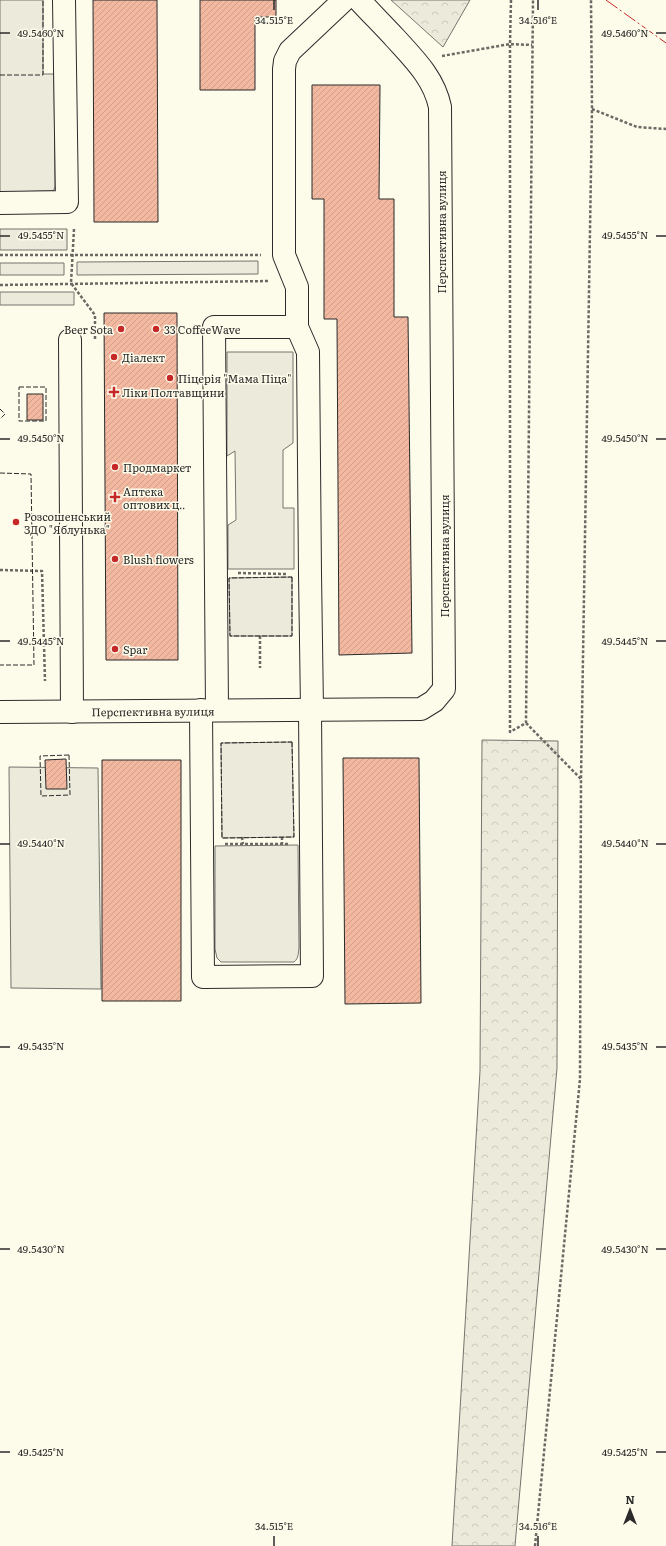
<svg xmlns="http://www.w3.org/2000/svg" width="666" height="1546" font-family="Literata,serif">
  <style>
    .green { fill: #ecebdb; stroke: #74746e }
    .forest { fill: url(#forest-crowns); stroke: #74746e }
    .building { fill: url(#building-hatch); stroke: #2b2b2b }
    .lines { fill: none; stroke-linecap: round; stroke-linejoin: round }
    .minor-casing { stroke: #2b2b2b; stroke-width: 24 }
    .path { stroke: #6a6964; stroke-width: 2.5; stroke-dasharray: 3 2; stroke-linecap: butt }
    .minor { stroke: #fdfbea; stroke-width: 22 }
    .fence { stroke: #2b2b2b; stroke-width: 1; stroke-dasharray: 5 2; stroke-linecap: butt }
    .power { stroke: #c62828; stroke-width: 1; stroke-dasharray: 14 3 2 3; stroke-linecap: butt }
    .ticks { fill: none; stroke: #2b2b2b; stroke-width: 1.5 }
    .poi-dot { fill: #c62828; stroke: #fdfbea; stroke-width: 1.5 }
    .labels { text-anchor: middle; dominant-baseline: central; stroke-width: 3; stroke-linejoin: round; paint-order: stroke }
    .street-label { font-size: 11px; fill: #2b2b2b; stroke: #fdfbea }
    .poi-label { font-size: 11px; fill: #2b2b2b; stroke: #fdfbea; text-anchor: start }
    .ticks-label { font-size: 10px; text-anchor: middle; fill: #2b2b2b; stroke: #fdfbea; stroke-width: 3; stroke-linejoin: round; paint-order: stroke }
  </style>
  <defs>
    <pattern id="forest-crowns" width="20" height="18" patternUnits="userSpaceOnUse"><rect width="20" height="18" fill="#ecebdb"/><path d="M2 6a3 3 0 1 1 6 0M12 15a3 3 0 1 1 6 0" fill="none" stroke="#cbcabc"/></pattern>
    <pattern id="building-hatch" width="6" height="6" patternUnits="userSpaceOnUse"><rect width="6" height="6" fill="#f2b8a0"/><path d="M-1 1l2-2M0 6l6-6M5 7l2-2" fill="none" stroke="#d09e8a"/></pattern>
  </defs>
  <rect width="100%" height="100%" fill="#fdfbea"/>
  <!-- green -->
  <path class="green" d="M0 0H43V74H54L55 186 54 190 51 191 0 192Z
    M0 229H67V250H0Z
    M258 261V274L77 275V262Z
    M0 263H64V275H0Z
    M0 292H74V305H0Z
    M227 352H293V443L283 450V508H294V569H228V525L236 520 235 451 227 456Z
    M292 577V636H230L229 578Z
    M292 742 294 837 222 838 221 743Z
    M9 767 98 768 101 989 11 988Z
    M298 845 299 948C298 953 299 958 294 962H221L217 958 215 949V846Z"/>
  <!-- forest -->
  <path class="forest" d="M391 0H470L443 47Z
    M482 740 558 741 557 1068 515 1546H452L480 1071Z"/>
  <!-- building -->
  <path class="building" d="M93 0H157L158 222H94Z
    M200 0H276V17H255V90H200Z
    M312 85H380L379 199H394V317H408L412 653 339 655 337 319H324V199H312Z
    M104 313H177L178 660H106Z
    M27 394H43V420H27Z
    M343 758H419L421 1003 345 1004Z
    M66 759 67 789H46L45 760Z
    M102 760H181V1001H102Z"/>
  <g class="lines">
    <defs>
      <g id="minor">
        <path d="M0 203 67 202 64 0"/>
        <path d="M70 340 72 712"/>
        <path d="M312 709 310 574 308 352 297 327V287L284 255V69L285 61 290 51 344 0"/>
        <path d="M201 710 203 977 312 976 310 709"/>
        <path d="M217 710 214 327H297"/>
        <path id="s1" d="M0 712 421 709 434 701 444 689 440 107C434 78 414 59 395 38 383 25 371 13 359 0"/>
      </g>
    </defs>
    <!-- minor casing -->
    <use href="#minor" class="minor-casing"/>
    <!-- path -->
    <path class="path" d="M511 0 510 44V732L526 723 533 0
      M442 56 510 44 532 45
      M592 109 637 127 666 129
      M74 229 71 283 95 315V339
      M0 255H261
      M0 285 269 281
      M0 570 42 571 45 681
      M238 573 287 574
      M260 636V668
      M526 723 581 779
      M242 837 243 844
      M282 837V844
      M225 844H288
      M535 1546 580 1079 581 779 592 109 591 0"/>
    <!-- minor -->
    <use href="#minor" class="minor"/>
    <!-- fence -->
    <path class="fence" d="M0 75H43V0
      M19 387H46V421H19Z
      M0 409 5 414 0 419
      M0 473 31 474 34 665H0
      M292 577V636H230L229 578Z
      M292 742 294 837 222 838 221 743Z
      M69 755 70 795 41 796 40 756Z"/>
    <!-- power -->
    <path class="power" d="M606 0 666 43"/>
  </g>
  <!-- ticks -->
  <path class="ticks" d="M274 0V10M538 0V10M0 33H10M656 33H666M0 236H10M656 236H666M0 439H10M656 439H666M0 641H10M656 641H666M0 844H10M656 844H666M0 1047H10M656 1047H666M0 1249H10M656 1249H666M0 1452H10M656 1452H666M274 1536V1546M538 1536V1546"/>
  <!-- markers -->
  <g class="poi-dot">
    <circle cx="121" cy="329" r="4"/>
    <circle cx="156" cy="329" r="4"/>
    <circle cx="114" cy="357" r="4"/>
    <circle cx="170" cy="378" r="4"/>
    <path d="M112 386h4v4h4v4h-4v4h-4v-4h-4v-4h4z"/>
    <circle cx="115" cy="467" r="4"/>
    <path d="M113 491h4v4h4v4h-4v4h-4v-4h-4v-4h4z"/>
    <circle cx="16" cy="522" r="4"/>
    <circle cx="115" cy="559" r="4"/>
    <circle cx="115" cy="649" r="4"/>
  </g>
  <g class="labels">
    <!-- street labels -->
    <g class="street-label">
      <text transform="translate(441 232) rotate(-90)">Перспективна вулиця</text>
      <text transform="translate(444 556) rotate(-90)">Перспективна вулиця</text>
      <text stroke="none"><textPath href="#s1" startOffset="153">Перспективна вулиця</textPath></text>
    </g>
    <!-- poi labels -->
    <g class="poi-label">
      <text x="113" y="329" text-anchor="end">Beer Sota</text>
      <text x="164" y="329">33 CoffeeWave</text>
      <text x="122" y="357">Діалект</text>
      <text x="178" y="378">Піцерія "Мама Піца"</text>
      <text x="122" y="392">Ліки Полтавщини</text>
      <text x="123" y="467">Продмаркет</text>
      <text x="123" y="491">Аптека<tspan x="123" dy="13">оптових ц‥</tspan></text>
      <text x="24" y="516">Розсошенський<tspan x="24" dy="13">ЗДО "Яблунька"</tspan></text>
      <text x="123" y="559">Blush flowers</text>
      <text x="123" y="649">Spar</text>
    </g>
  </g>
  <g class="ticks-label">
    <text x="274" y="24">34.515°E</text>
    <text x="538" y="24">34.516°E</text>
    <text x="41" y="37">49.5460°N</text>
    <text x="625" y="37">49.5460°N</text>
    <text x="41" y="239">49.5455°N</text>
    <text x="625" y="239">49.5455°N</text>
    <text x="41" y="442">49.5450°N</text>
    <text x="625" y="442">49.5450°N</text>
    <text x="41" y="645">49.5445°N</text>
    <text x="625" y="645">49.5445°N</text>
    <text x="41" y="847">49.5440°N</text>
    <text x="625" y="847">49.5440°N</text>
    <text x="41" y="1050">49.5435°N</text>
    <text x="625" y="1050">49.5435°N</text>
    <text x="41" y="1253">49.5430°N</text>
    <text x="625" y="1253">49.5430°N</text>
    <text x="41" y="1456">49.5425°N</text>
    <text x="625" y="1456">49.5425°N</text>
    <text x="274" y="1530">34.515°E</text>
    <text x="538" y="1530">34.516°E</text>
  </g>
  <!-- north arrow -->
  <g transform="translate(630 1510)" stroke="#fdfbea" stroke-width="3" paint-order="stroke">
  <path d="M0-3L7 15L0 10L-7 15Z" fill="#2b2b2b"/>
  <text y="-6" font-size="11" font-weight="bold" text-anchor="middle" fill="#2b2b2b">N</text>
  </g>
</svg>
